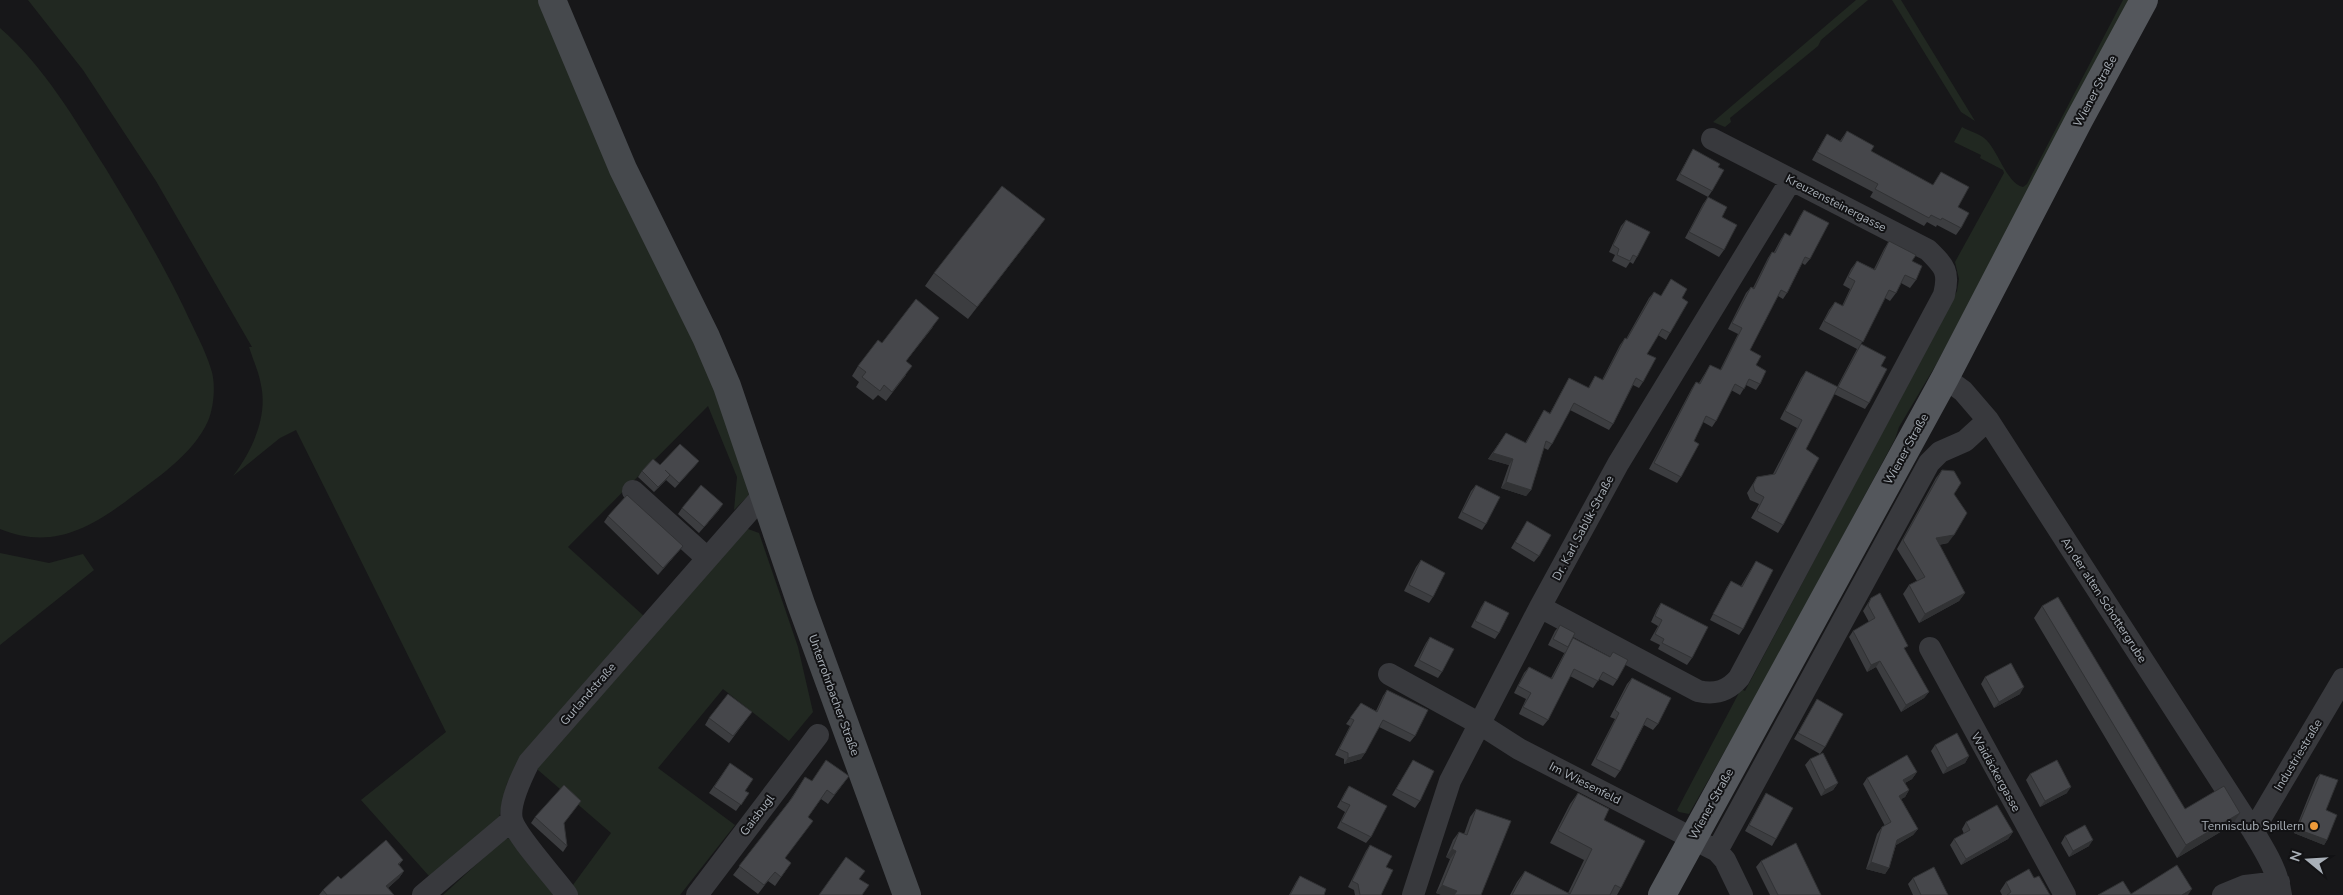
<svg xmlns="http://www.w3.org/2000/svg" width="2343" height="895" font-family="'Nunito Sans',sans-serif">
  <style>
    .green { fill: #212821 }
    .lines { fill: none; stroke-linecap: round; stroke-linejoin: round }
    .minor { stroke: #38393d; stroke-width: 22 }
    .secondary { stroke: #46494d; stroke-width: 28 }
    .primary { stroke: #54575c; stroke-width: 28 }
    .wall { fill: #3c3d40 }
    .shaded-wall { fill: #313234 }
    .building { fill: #46474b; stroke: #313234 }
    .poi-dot { fill: #ee9a39; stroke: #121214; stroke-width: 2 }
    .labels { text-anchor: middle; dominant-baseline: central; stroke-width: 4; stroke-linejoin: round; paint-order: stroke }
    .street-label { font-size: 12px; fill: #a9b0b8; stroke: #121214 }
    .poi-label { font-size: 12px; fill: #a9b0b8; stroke: #121214; text-anchor: end }
  </style>
  <rect width="100%" height="100%" fill="#171719"/>
  <!-- green -->
  <path class="green" d="M28 0H545L719 390 749 495 734 510 737 477 708 406 568 547 645 617 522 760 507 783 499 818 429 876 361 800 446 732 296 430 280 438 233 476C252 451 268 417 261 385 259 372 253 360 249 347H252L156 181 83 70Z
    M1856 0H1868L1821 40 1818 46 1730 118 1731 122 1725 127 1713 122Z
    M1892 0H1901L1975 121 1961 112Z
    M2123 0H2132L1937 363 1899 427 1895 439 1767 677 1689 814 1679 812 1677 810 1741 689 1745 691 1957 291 1959 279 1955 262 2004 173 2003 170 1980 158 1981 155 1954 142 1962 127C1969 131 1978 133 1984 138 1998 149 2006 183 2023 187L2027 184Z
    M0 28C44 66 75 120 106 169 135 217 161 260 185 310 194 330 205 349 211 369 216 383 214 407 208 421 193 455 154 480 125 502 85 531 49 549 0 529Z
    M748 529 759 533 798 647 813 712 789 741 723 689 658 768 735 825 680 895H574L570 889 611 833 538 770 536 763 743 531Z
    M0 553 49 563 83 554 94 570 0 645Z
    M510 838 560 895H443L504 839Z"/>
  <g class="lines">
    <!-- minor -->
    <path class="minor" d="M1945 378 1963 391 1988 420 2253 831C2265 851 2278 871 2281 895
      M633 491 707 558
      M1540 607 1698 691C1715 695 1728 691 1739 678L1944 295C1950 271 1944 266 1928 250L1712 139
      M1930 648 2065 895
      M1389 674 1480 724 1519 749 1717 851 1725 860 1742 895
      M2253 831 2343 679
      M1717 851 1929 463 1940 452 1965 441 1988 420
      M423 895 512 820
      M567 895C555 878 516 836 512 820 508 804 522 776 529 762L764 494
      M697 895 818 735
      M1413 895 1450 781 1540 607 1618 464 1791 180
      M2223 895 2245 886 2279 882"/>
    <!-- secondary -->
    <path class="secondary" d="M552 0 623 169 706 337 727 386 801 604 907 895"/>
    <!-- primary -->
    <path class="primary" d="M1662 895 1945 378 2079 120 2144 0"/>
  </g>
  <!-- wall -->
  <path class="wall" d="M1847 131 1871 151 1958 207 1961 228 1956 235 1937 225 1936 227 1927 222 1924 226 1870 197 1873 192 1812 160 1822 142 1827 134 1840 141Z
    M1693 149 1718 167 1712 191 1708 197 1722 217 1724 250 1719 257 1685 238 1703 204 1708 197 1676 180 1689 156Z
    M1804 210 1810 259 1805 265 1802 263 1787 293 1783 299 1778 296 1750 350 1756 365 1760 384 1756 390 1746 385 1740 395 1731 390 1716 421 1712 427 1703 422 1694 441 1681 477 1677 483 1649 469 1692 388 1696 382 1699 383 1710 365 1720 370 1738 334 1728 329 1746 293 1751 287 1753 288 1768 258 1772 252H1774L1781 239 1785 233 1790 236 1800 216Z
    M1045 219 1036 231 968 319 925 286 934 273Z
    M1626 220 1637 257 1633 264 1630 262 1626 268 1612 261 1615 255 1609 252 1621 226Z
    M1889 241 1912 261 1916 280 1910 288 1901 283 1896 293 1890 301 1885 298 1861 344 1881 366 1869 403 1865 409 1834 394 1806 449 1783 525 1778 533 1751 518 1759 504 1750 500 1747 493 1757 477 1773 474 1797 428 1780 419 1801 378 1806 371 1837 387 1857 349 1819 329 1829 310 1835 302 1842 306 1850 289 1843 285 1851 269 1857 261 1874 269 1884 249Z
    M1671 279 1682 298 1670 333 1666 340 1658 335 1647 354 1643 382 1639 388 1633 385 1613 424 1609 430 1570 410 1552 444 1548 450 1544 448 1531 490 1526 496 1501 488 1509 465 1488 459 1506 433 1525 443 1540 417 1544 410 1550 413 1565 385 1569 378 1588 388 1595 376 1602 380 1620 345 1625 338 1626 339 1649 298 1654 292 1661 296Z
    M933 327 906 361V375L886 401 878 395 873 400 856 387 859 382 852 376 858 366 882 343Z
    M699 461 695 466 675 488 666 480 654 492 638 477 642 471 660 465Z
    M1942 470 1954 494 1948 543 1939 545 1965 593 1959 601 1919 623 1903 594 1909 585 1917 581 1897 549 1936 478Z
    M1476 485 1486 524 1482 530 1458 518 1471 491Z
    M682 508 719 510 699 533 678 514Z
    M608 516 683 546 678 552 658 575 604 522Z
    M1527 521 1539 556 1534 562 1511 548Z
    M1421 560 1433 597 1429 603 1404 591 1416 567Z
    M1756 561 1743 629 1739 635 1710 620 1727 587 1731 581 1741 586Z
    M1871 598 1905 650 1929 692 1924 698 1901 712 1876 667 1867 672 1849 637 1853 631 1869 622 1863 611Z
    M1485 601 1499 633 1495 639 1471 627 1481 607Z
    M1661 603 1692 658 1687 665 1658 649 1660 645 1650 640 1658 626 1651 622 1657 609Z
    M2042 606 2185 809 2240 813 2232 825 2177 858 2034 618Z
    M1560 625 1573 638 1610 657 1613 652 1617 680 1613 686 1599 679 1593 688 1570 676 1548 720 1543 726 1519 714 1526 699 1514 693 1524 673 1529 667 1551 678 1565 652 1564 653 1548 645 1555 631Z
    M1430 637 1442 672 1438 678 1414 666 1426 643Z
    M1985 677 2020 694 1994 708 1981 684Z
    M1632 678 1658 724 1653 730 1644 725 1620 771 1615 778 1591 765 1615 719 1610 717 1627 684Z
    M1387 690 1415 736 1410 742 1379 727 1365 753 1361 759 1344 764V759L1335 755 1350 726 1346 724 1361 703 1376 711 1383 696Z
    M1817 699 1825 747 1820 754 1794 739 1813 706Z
    M752 712 729 743 705 725 709 718Z
    M1935 745 1969 756 1965 763 1943 774 1931 751Z
    M1810 759 1838 783 1833 790 1821 796 1805 765Z
    M1413 760 1420 801 1415 808 1392 795Z
    M730 763 745 791 749 793 736 811 709 793Z
    M1917 772 1912 779 1905 783 1909 790 1905 797 1901 799 1918 829 1913 835 1896 845 1889 868 1885 874 1866 869 1877 834 1882 827 1885 826 1863 784 1867 778Z
    M2030 774 2067 793 2040 807 2026 780Z
    M2320 774 2326 810 2327 840 2324 845 2294 833 2316 778Z
    M849 776 828 804 821 799 808 817 785 858 791 863 775 886 768 881 758 894 733 875 788 803 805 777 812 781Z
    M1349 786 1371 837 1366 843 1337 828 1345 812 1337 807 1345 792Z
    M1578 793 1604 820 1621 888 1617 895H1510L1517 882 1525 871 1568 893 1584 860 1550 843 1570 804Z
    M1766 793 1776 839 1772 846 1745 831 1762 800Z
    M1476 809 1481 895H1442L1436 893 1450 859 1446 857 1453 840 1459 832 1464 834 1470 817Z
    M535 817 564 824 567 846 563 852 531 823Z
    M1966 822 2013 832 2008 839 1961 865 1950 845 1954 839 1964 834 1962 829Z
    M2065 836 2089 846 2069 857 2061 843Z
    M1370 845 1386 867 1381 895H1355L1354 890 1348 887 1366 851Z
    M403 860 399 865 404 871 399 878 388 888 394 895H319L323 890 341 879Z
    M1761 861 1821 895H1770L1756 867Z
    M1300 876 1324 895H1289L1296 882Z
    M1913 878 1948 895H1913L1908 884Z
    M2034 878 2050 895H2002L2000 891 2006 882Z"/>
  <!-- shaded-wall -->
  <path class="shaded-wall" d="M1045 219 1036 231 968 319 977 307Z
    M1493 453 1513 459 1509 465 1488 459Z
    M670 475 666 480 654 492 658 487Z
    M1506 482 1531 490 1526 496 1501 488Z
    M723 504 719 510 699 533 704 527Z
    M1954 535 1948 543 1930 546 1936 538Z
    M683 546 678 552 658 575 663 568Z
    M1965 593 1959 601 1919 623 1925 614Z
    M1880 661 1876 667 1867 672 1871 665Z
    M2024 687 2020 694 1994 708 1999 702Z
    M1929 692 1924 698 1901 712 1906 705Z
    M1365 753 1361 759 1344 764 1348 758Z
    M1969 756 1965 763 1943 774 1947 768Z
    M1917 772 1912 779 1899 786 1903 780Z
    M1838 783 1833 790 1821 796 1825 790Z
    M2071 787 2067 793 2040 807 2045 801Z
    M1909 790 1905 797 1894 803 1899 796Z
    M2240 813 2232 825 2177 858 2186 845Z
    M1918 829 1913 835 1893 847 1897 840Z
    M2297 829 2327 840 2324 845 2294 833Z
    M2013 832 2008 839 1961 865 1966 859Z
    M2093 840 2089 846 2069 857 2073 851Z
    M1452 849 1456 851 1450 859 1446 857Z
    M1871 862 1889 868 1885 874 1866 869Z
    M404 871 399 878 382 893 386 886Z
    M1442 885 1457 891 1454 895H1442L1436 893Z
    M2192 889 2188 895H2182Z"/>
  <!-- building -->
  <path class="building" d="M1847 131 1874 146 1871 151 1933 185 1941 172 1969 187 1958 207 1969 213 1961 228 1942 218 1941 220 1931 215 1929 218 1875 189 1878 184 1817 152 1827 134 1841 142Z
    M1693 149 1720 164 1718 167 1724 170 1712 191 1680 174Z
    M1002 186 1045 219 977 307 934 273Z
    M1708 197 1727 207 1722 217 1737 225 1724 250 1689 232Z
    M1804 210 1829 223 1810 259 1805 257 1787 293 1781 290 1750 350 1761 356 1756 365 1766 371 1760 384 1749 379 1744 389 1735 384 1716 421 1706 416 1694 441 1699 444 1681 477 1654 463 1696 382 1700 384 1710 365 1721 370 1742 328 1732 323 1751 287 1754 289 1772 252 1775 253 1785 233 1790 236Z
    M1626 220 1650 232 1637 257 1633 255 1630 261 1617 255 1619 249 1613 245Z
    M1889 241 1916 255 1912 261 1922 266 1916 280 1905 275 1896 293 1889 290 1863 342 1824 321 1835 302 1843 306 1855 281 1848 277 1857 261 1875 270Z
    M1671 279 1687 289 1682 298 1688 302 1670 333 1662 329 1647 354 1656 358 1643 382 1636 378 1613 424 1574 403 1552 444 1546 441 1531 490 1506 482 1513 459 1493 453 1506 433 1526 443 1544 410 1550 414 1569 378 1589 388 1595 376 1603 380 1625 338 1627 339 1654 292 1661 296Z
    M916 299 939 318 906 361 912 366 892 392 884 385 880 391 862 377 866 372 858 366 878 340 882 343Z
    M1861 344 1886 357 1881 366 1887 369 1869 403 1838 387Z
    M1806 371 1838 387 1806 449 1819 458 1783 525 1757 511 1764 497 1755 492 1753 485 1757 477 1775 474 1802 420 1785 411Z
    M680 444 699 461 679 483 665 470 670 475 658 487 642 471 653 459 660 465Z
    M1942 470 1954 471 1961 483 1954 494 1967 513 1954 535 1936 538 1965 593 1925 614 1909 585 1925 577 1903 540Z
    M701 485 723 504 704 527 682 508Z
    M1476 485 1500 497 1486 524 1462 512Z
    M627 495 683 546 663 568 608 516Z
    M1527 521 1551 535 1539 556 1515 542Z
    M1421 560 1445 573 1433 597 1409 585Z
    M1756 561 1773 570 1743 629 1713 614 1731 581 1742 587Z
    M1880 593 1908 646 1904 648 1929 692 1906 705 1880 661 1871 665 1853 631 1875 618 1868 605 1871 598Z
    M2058 597 2185 809 2224 786 2240 813 2186 845 2042 606Z
    M1485 601 1509 613 1499 633 1475 621Z
    M1661 603 1708 627 1692 658 1662 643 1664 639 1655 634 1662 620 1655 616Z
    M1560 625 1575 633 1568 647 1553 639Z
    M1430 637 1454 649 1442 672 1419 660Z
    M1573 638 1610 657 1613 652 1628 660 1617 680 1603 672 1598 681 1574 669 1548 720 1523 707 1531 693 1518 686 1529 667 1552 679Z
    M2011 663 2024 687 1999 702 1985 677Z
    M1632 678 1671 698 1658 724 1647 718 1620 771 1596 759 1619 713 1615 710Z
    M1387 690 1428 710 1415 736 1383 720 1365 753 1348 758V753L1339 749 1354 720 1350 718 1361 703 1377 712Z
    M728 694 752 712 733 736 709 718Z
    M1817 699 1843 714 1825 747 1798 733Z
    M1957 733 1969 756 1947 768 1935 745Z
    M1823 753 1838 783 1825 790 1810 759Z
    M1907 755 1917 772 1903 780 1909 790 1899 796 1918 829 1897 840 1889 868 1871 862 1882 827 1891 822 1867 778Z
    M826 760 849 776 834 795 827 790 808 817 813 821 785 858 791 863 781 877 775 872 764 885 739 866 792 798 805 777 812 781Z
    M1413 760 1434 771 1420 801 1396 789Z
    M2057 760 2071 787 2045 801 2030 774Z
    M730 763 753 779 745 791 749 793 741 805 714 787Z
    M2320 774 2338 780 2326 810 2337 815 2327 840 2297 829Z
    M564 785 581 801 564 823 567 846 535 817Z
    M1349 786 1387 806 1371 837 1341 822 1350 805 1341 801Z
    M1578 793 1609 809 1604 820 1645 841 1621 888 1615 885 1610 895H1512L1525 871 1570 894 1592 849 1558 831Z
    M1766 793 1793 808 1776 839 1749 825Z
    M1997 805 2013 832 1966 859 1954 839 1970 830 1966 822Z
    M1476 809 1511 821 1481 895H1454L1457 891 1442 885 1456 851 1452 849 1459 832 1467 835Z
    M2085 825 2093 840 2073 851 2065 836Z
    M386 840 403 860 398 864 404 871 386 886 394 895H327L323 890 338 876 341 879Z
    M1796 843 1821 895H1778L1761 861Z
    M1370 845 1392 856 1386 867 1393 870 1381 895H1360L1358 884 1352 881Z
    M846 857 865 871 859 879 869 885 862 895H819Z
    M2177 865 2192 889 2182 895H2098L2123 881 2131 894Z
    M1934 867 1948 895H1921L1913 878Z
    M2029 869 2034 878 2039 876 2050 895H2007L2011 892 2006 882Z
    M1300 876 1326 889 1324 895H1290Z"/>
  <!-- markers -->
  <circle class="poi-dot" cx="2314" cy="826" r="5"/>
  <g class="labels">
    <!-- street labels -->
    <g class="street-label">
      <text transform="translate(2095 91) rotate(-62)">Wiener Straße</text>
      <text transform="translate(1836 203) rotate(27)">Kreuzensteinergasse</text>
      <text transform="translate(1906 449) rotate(-61)">Wiener Straße</text>
      <text transform="translate(1583 528) rotate(-62)">Dr. Karl Sablik-Straße</text>
      <text transform="translate(2104 600) rotate(57)">An der alten Schottergrube</text>
      <text transform="translate(588 694) rotate(-49)">Gurlandstraße</text>
      <text transform="translate(834 695) rotate(70)">Unterrohrbacher Straße</text>
      <text transform="translate(2298 755) rotate(-59)">Industriestraße</text>
      <text transform="translate(1996 772) rotate(61)">Waidäckergasse</text>
      <text transform="translate(1585 783) rotate(27)">Im Wiesenfeld</text>
      <text transform="translate(1711 804) rotate(-61)">Wiener Straße</text>
      <text transform="translate(757 815) rotate(-53)">Gaisbugl</text>
    </g>
    <!-- poi labels -->
    <g class="poi-label">
      <text x="2304" y="826">Tennisclub Spillern</text>
    </g>
  </g>
  <!-- north arrow -->
  <g transform="translate(2308 860) rotate(288)" stroke="#121214" stroke-width="4" paint-order="stroke">
  <path d="M0-4L9 19L0 12L-9 19Z" fill="#a9b0b8"/>
  <text y="-8" font-size="14" font-weight="bold" text-anchor="middle" fill="#a9b0b8">N</text>
  </g>
</svg>
